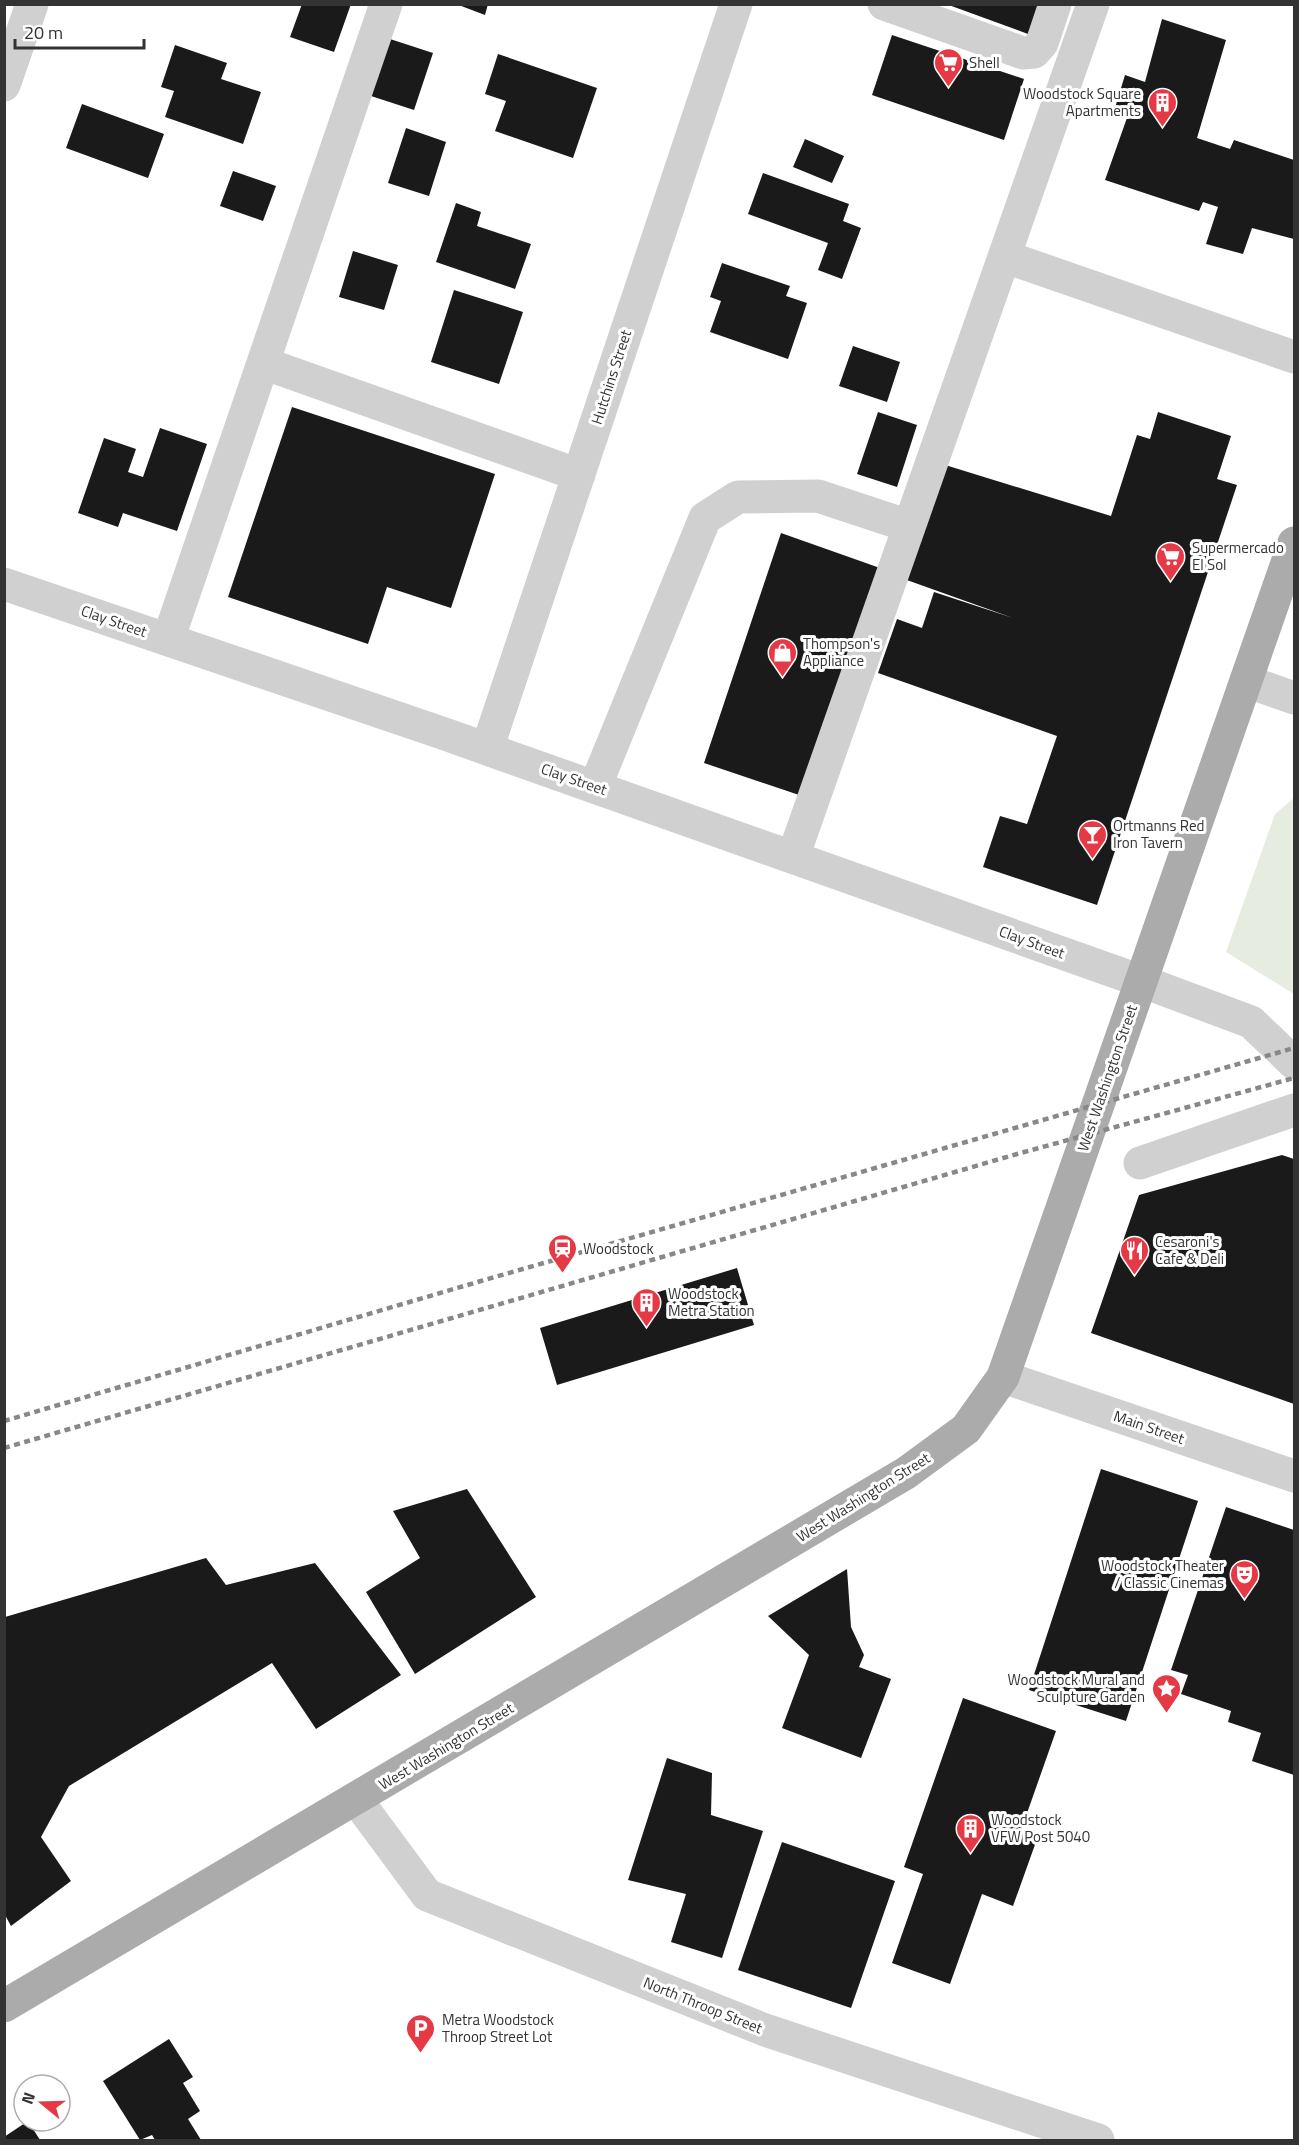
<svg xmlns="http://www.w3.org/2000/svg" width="1299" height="2145" font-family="'Titillium Web',sans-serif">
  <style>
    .green { fill: #e6ecdf }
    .building { fill: #1a1a1a }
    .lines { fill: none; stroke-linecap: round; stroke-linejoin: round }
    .minor { stroke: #d0d0d0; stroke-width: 33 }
    .major { stroke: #ababab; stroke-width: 33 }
    .rail { stroke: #888; stroke-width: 4.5; stroke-dasharray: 6 4.5; stroke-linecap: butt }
    .labels { text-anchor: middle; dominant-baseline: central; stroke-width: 6; stroke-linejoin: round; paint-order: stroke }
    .poi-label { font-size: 15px; fill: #333; stroke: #fff; text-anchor: start }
    .street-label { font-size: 15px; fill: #333; stroke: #fff }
  </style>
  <rect width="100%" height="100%" fill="#fff"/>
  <!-- green -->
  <path class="green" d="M1294 798V994L1226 952 1275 814Z"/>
  <!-- building -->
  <path class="building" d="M302 4H351L334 52 290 37Z
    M456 4H488L485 15Z
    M946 4H1039L1028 34Z
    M1162 19 1226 40 1197 138 1230 149 1234 140 1294 160V239L1252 228 1243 254 1206 244 1218 207 1203 202 1199 211 1105 180 1128 115 1114 111 1125 75 1145 82Z
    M892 35 1024 79 1004 140 872 95Z
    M390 39 433 53 414 110 371 96Z
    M175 45 227 63 221 79 261 92 243 144 165 117 174 91 161 87Z
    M498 54 597 88 573 158 495 131 506 101 485 94Z
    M82 104 164 134 148 178 66 148Z
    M406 128 446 142 429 196 388 183Z
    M805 139 844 156 832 183 793 167Z
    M233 171 276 186 263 221 220 206Z
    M763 173 849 204 843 221 861 228 842 279 818 270 828 243 748 214Z
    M456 203 481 212 477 226 531 244 515 289 436 262Z
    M353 251 398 265 384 310 339 297Z
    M722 263 790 286 786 296 807 303 788 359 710 332 721 301 710 297Z
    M454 290 523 312 499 384 431 362Z
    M853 346 900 362 887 402 839 386Z
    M292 407 495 474 451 608 387 587 368 644 228 597Z
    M878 412 917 425 897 487 857 474Z
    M1158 412 1231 436 1217 479 1237 485 1097 905 983 867 1000 816 1027 824 1057 736 878 673 897 619 922 628 934 592 1013 618 904 579 942 464 1111 516 1137 435 1150 439Z
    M160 428 207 444 177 531 123 513 118 527 78 513 104 438 136 449 128 472 143 477Z
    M781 533 880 568 805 797 704 763Z
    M1282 1155 1294 1159V1404L1091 1333 1139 1195Z
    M737 1268 754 1325 557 1385 540 1328Z
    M1101 1469 1198 1501 1126 1721 1029 1690Z
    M467 1489 536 1597 415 1674 366 1592 420 1558 393 1511Z
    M1226 1507 1294 1530V1775L1252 1761 1261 1733 1228 1722 1231 1711 1181 1694 1188 1675 1171 1670Z
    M206 1558 226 1585 315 1563 401 1675 316 1729 272 1663 69 1786 41 1837 71 1881 11 1926 5 1915V1617Z
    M847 1569 851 1627 864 1655 859 1667 891 1679 861 1758 782 1728 809 1655 768 1616Z
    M963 1698 1056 1731 1020 1833 1037 1839 1013 1906 982 1894 950 1984 892 1963 923 1874 904 1867Z
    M667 1758 712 1773 711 1815 763 1831 722 1958 671 1942 686 1894 628 1880Z
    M782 1842 895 1881 851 2008 738 1970Z
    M169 2039 193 2077 183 2083 200 2111 188 2119 201 2140H155L152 2135 140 2140 103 2081Z
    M28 2121 40 2140H4V2137Z"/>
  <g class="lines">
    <!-- minor -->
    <path class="minor" d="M884 4 1023 53 1034 52 1042 43 1055 4
      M4 85 32 4
      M1006 257 1294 357
      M263 363 579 475
      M4 584 442 733 1141 981 1251 1022 1294 1063
      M168 640 386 4
      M1246 681 1294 698
      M487 749 736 4
      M595 787 705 518 738 497 818 496 909 526
      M793 857 1093 4
      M1140 1163 1294 1110
      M1003 1377 1294 1476
      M356 1799 427 1895 765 2030 1098 2140"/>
    <!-- major -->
    <path class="major" d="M4 2006 906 1473 966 1429 1003 1377 1294 543"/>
    <!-- rail -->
    <path class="rail" d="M4 1421 481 1281 1294 1048
      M4 1448 1017 1154 1294 1078"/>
  </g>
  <!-- icons -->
  <defs>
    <symbol id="supermarket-pin" viewBox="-11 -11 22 30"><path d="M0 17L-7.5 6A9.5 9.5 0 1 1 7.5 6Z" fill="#e63946" stroke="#fff"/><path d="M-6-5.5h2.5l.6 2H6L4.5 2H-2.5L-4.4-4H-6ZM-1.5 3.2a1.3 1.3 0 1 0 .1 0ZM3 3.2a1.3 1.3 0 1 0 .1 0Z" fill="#fff"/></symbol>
    <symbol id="building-pin" viewBox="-11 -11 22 30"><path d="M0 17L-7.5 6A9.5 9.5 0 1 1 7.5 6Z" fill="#e63946" stroke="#fff"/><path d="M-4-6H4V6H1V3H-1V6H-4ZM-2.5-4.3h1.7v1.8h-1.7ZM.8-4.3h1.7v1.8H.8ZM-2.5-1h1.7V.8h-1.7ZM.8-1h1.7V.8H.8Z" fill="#fff"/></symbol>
    <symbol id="shop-pin" viewBox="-11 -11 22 30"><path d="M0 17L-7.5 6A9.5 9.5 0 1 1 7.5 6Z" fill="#e63946" stroke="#fff"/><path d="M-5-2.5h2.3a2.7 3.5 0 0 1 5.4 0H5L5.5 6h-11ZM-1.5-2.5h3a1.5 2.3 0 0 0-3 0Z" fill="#fff"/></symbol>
    <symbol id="bar-pin" viewBox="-11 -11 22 30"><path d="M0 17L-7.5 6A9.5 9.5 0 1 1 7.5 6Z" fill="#e63946" stroke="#fff"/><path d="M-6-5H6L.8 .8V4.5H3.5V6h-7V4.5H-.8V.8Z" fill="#fff"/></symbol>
    <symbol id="station-pin" viewBox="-11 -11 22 30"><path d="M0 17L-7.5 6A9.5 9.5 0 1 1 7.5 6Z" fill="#e63946" stroke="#fff"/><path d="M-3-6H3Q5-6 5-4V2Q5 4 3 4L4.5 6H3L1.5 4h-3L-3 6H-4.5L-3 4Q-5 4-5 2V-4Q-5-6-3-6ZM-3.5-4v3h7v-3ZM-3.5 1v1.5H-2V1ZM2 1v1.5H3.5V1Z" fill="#fff"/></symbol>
    <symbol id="restaurant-pin" viewBox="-11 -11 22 30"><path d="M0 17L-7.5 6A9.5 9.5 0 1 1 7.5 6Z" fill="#e63946" stroke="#fff"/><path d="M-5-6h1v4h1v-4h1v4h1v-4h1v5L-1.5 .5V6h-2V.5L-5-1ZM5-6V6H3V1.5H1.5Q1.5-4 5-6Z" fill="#fff"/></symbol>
    <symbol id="theatre-pin" viewBox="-11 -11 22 30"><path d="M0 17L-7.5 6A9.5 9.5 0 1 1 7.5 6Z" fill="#e63946" stroke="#fff"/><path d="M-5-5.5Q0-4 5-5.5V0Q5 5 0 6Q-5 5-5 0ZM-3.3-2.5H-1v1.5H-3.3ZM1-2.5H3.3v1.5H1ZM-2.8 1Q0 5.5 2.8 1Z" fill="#fff"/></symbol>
    <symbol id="sight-pin" viewBox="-11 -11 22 30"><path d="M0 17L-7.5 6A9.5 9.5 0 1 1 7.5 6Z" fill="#e63946" stroke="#fff"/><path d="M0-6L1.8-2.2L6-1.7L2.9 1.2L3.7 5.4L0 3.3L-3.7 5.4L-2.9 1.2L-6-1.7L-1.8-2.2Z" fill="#fff"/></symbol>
    <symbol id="parking-pin" viewBox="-11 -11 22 30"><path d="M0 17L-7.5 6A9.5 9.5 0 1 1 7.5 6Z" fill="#e63946" stroke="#fff"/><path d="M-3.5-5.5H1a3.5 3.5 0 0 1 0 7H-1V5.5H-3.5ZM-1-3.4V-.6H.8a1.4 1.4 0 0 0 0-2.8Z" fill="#fff"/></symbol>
  </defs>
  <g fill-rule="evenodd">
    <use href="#supermarket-pin" x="932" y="46" width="33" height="45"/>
    <use href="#building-pin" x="1146" y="86" width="33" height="45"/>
    <use href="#supermarket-pin" x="1154" y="540" width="33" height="45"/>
    <use href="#shop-pin" x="766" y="636" width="33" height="45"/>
    <use href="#bar-pin" x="1076" y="818" width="33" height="45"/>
    <use href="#station-pin" x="546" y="1232" width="33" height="45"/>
    <use href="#restaurant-pin" x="1118" y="1234" width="33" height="45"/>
    <use href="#building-pin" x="630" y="1286" width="33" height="45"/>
    <use href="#theatre-pin" x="1228" y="1558" width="33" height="45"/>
    <use href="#sight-pin" x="1150" y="1672" width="33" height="45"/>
    <use href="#building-pin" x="954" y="1812" width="33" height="45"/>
    <use href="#parking-pin" x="404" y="2012" width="33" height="45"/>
  </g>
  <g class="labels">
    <!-- poi labels -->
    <g class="poi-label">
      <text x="969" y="62">Shell</text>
      <text x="1141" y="93" text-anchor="end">Woodstock Square<tspan x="1141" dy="17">Apartments</tspan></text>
      <text x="1192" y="547">Supermercado<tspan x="1192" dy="17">El Sol</tspan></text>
      <text x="803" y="643">Thompson's<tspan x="803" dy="17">Appliance</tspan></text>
      <text x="1113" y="825">Ortmanns Red<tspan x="1113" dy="17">Iron Tavern</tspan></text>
      <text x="1155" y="1241">Cesaroni's<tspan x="1155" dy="17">Cafe &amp; Deli</tspan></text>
      <text x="583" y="1248">Woodstock</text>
      <text x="668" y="1293">Woodstock<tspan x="668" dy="17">Metra Station</tspan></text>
      <text x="1224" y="1565" text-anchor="end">Woodstock Theater<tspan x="1224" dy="17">/ Classic Cinemas</tspan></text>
      <text x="1145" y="1679" text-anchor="end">Woodstock Mural and<tspan x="1145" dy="17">Sculpture Garden</tspan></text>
      <text x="991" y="1819">Woodstock<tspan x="991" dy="17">VFW Post 5040</tspan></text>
      <text x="442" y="2019">Metra Woodstock<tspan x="442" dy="17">Throop Street Lot</tspan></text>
    </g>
    <!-- street labels -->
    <g class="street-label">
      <text transform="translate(611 377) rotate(-72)">Hutchins Street</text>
      <text transform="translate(114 621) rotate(19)">Clay Street</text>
      <text transform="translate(574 779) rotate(19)">Clay Street</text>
      <text transform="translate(1032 942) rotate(20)">Clay Street</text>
      <text transform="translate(1107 1078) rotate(-71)">West Washington Street</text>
      <text transform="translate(1149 1427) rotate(19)">Main Street</text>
      <text transform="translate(863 1497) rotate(-32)">West Washington Street</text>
      <text transform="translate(446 1746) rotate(-31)">West Washington Street</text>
      <text transform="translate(703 2005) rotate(22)">North Throop Street</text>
    </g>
  </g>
  <!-- border -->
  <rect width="1299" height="2145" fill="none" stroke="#333333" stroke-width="12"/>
  <!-- north arrow -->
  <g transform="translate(42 2103) rotate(289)"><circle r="28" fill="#ffffff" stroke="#adadad" stroke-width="1.5"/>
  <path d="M0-4.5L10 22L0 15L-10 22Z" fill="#e63946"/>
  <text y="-9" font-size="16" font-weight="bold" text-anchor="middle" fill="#333333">N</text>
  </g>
  <!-- scale -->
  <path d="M15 39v9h129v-9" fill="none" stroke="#333333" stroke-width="3"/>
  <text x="24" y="39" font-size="18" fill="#333333" stroke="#ffffff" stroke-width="4.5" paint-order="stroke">20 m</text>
</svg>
